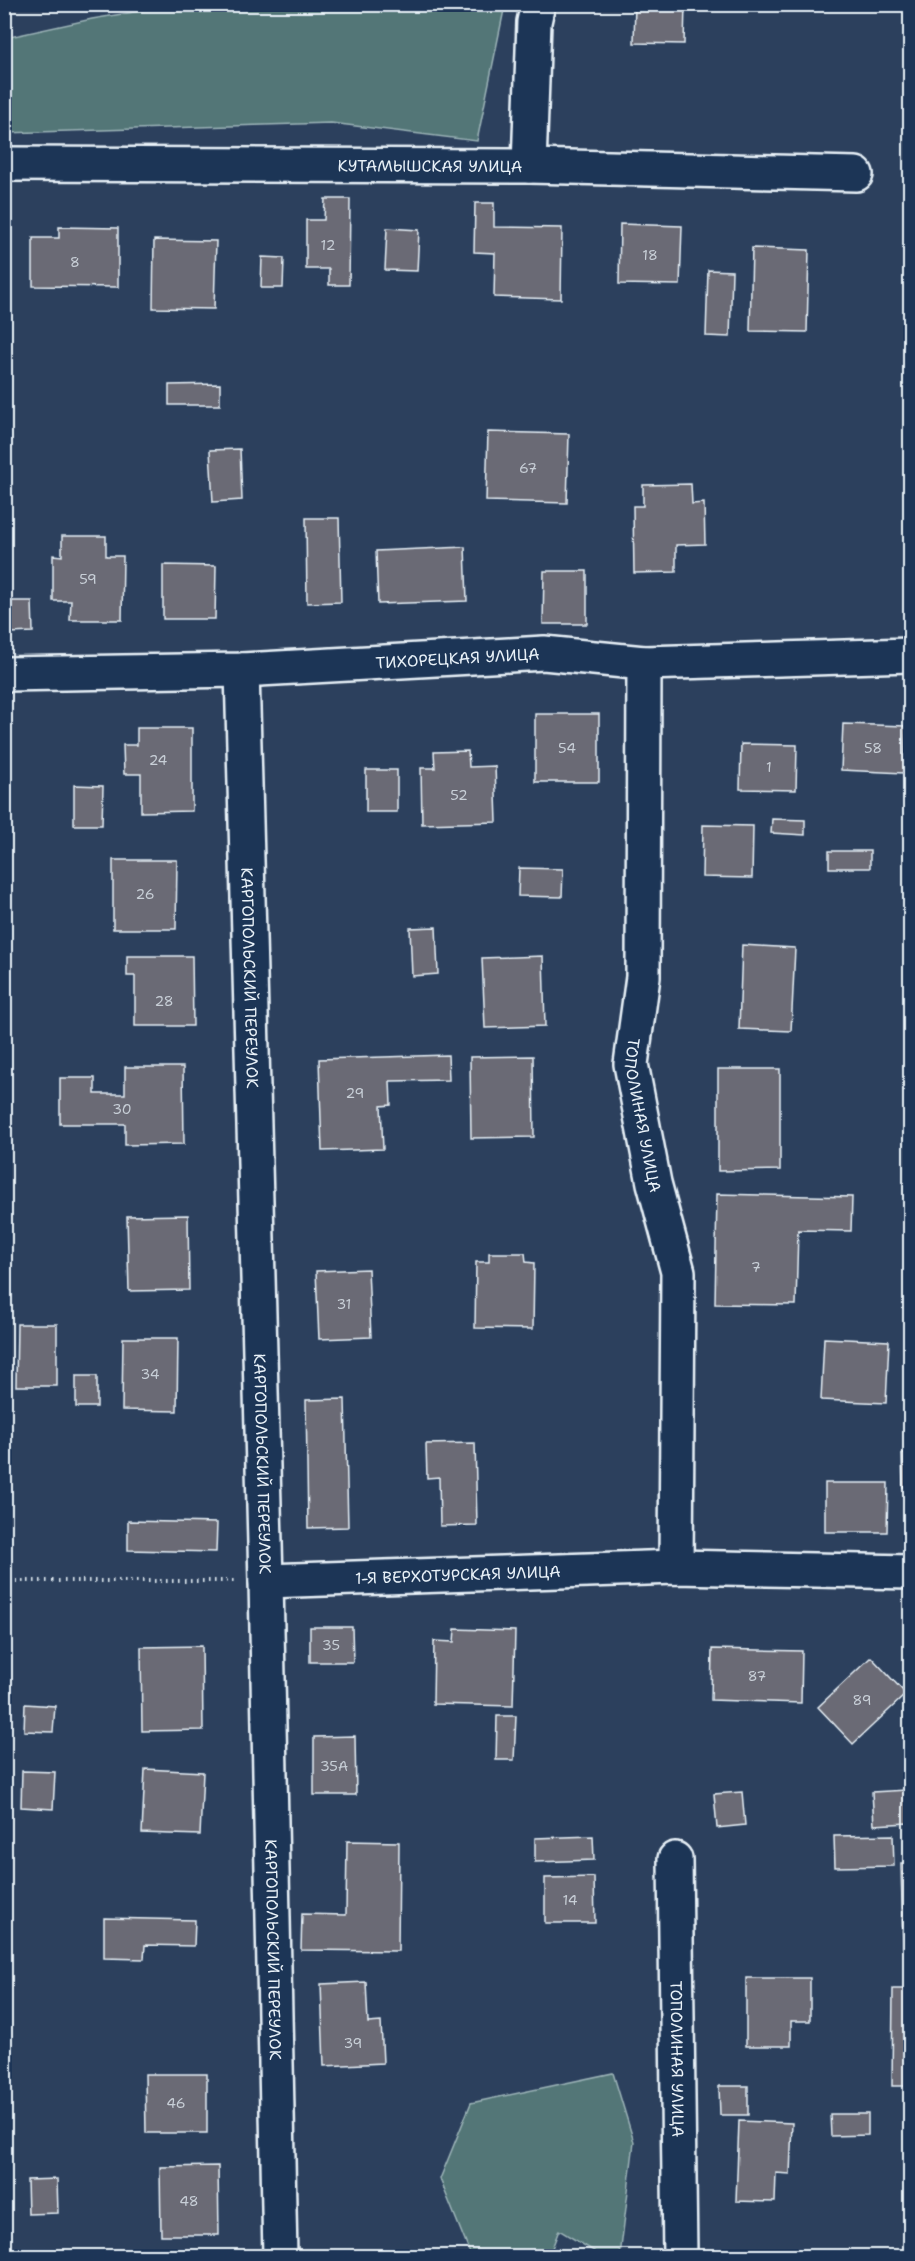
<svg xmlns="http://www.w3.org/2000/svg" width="915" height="2261" font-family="'Shantell Sans',sans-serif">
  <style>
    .green { fill: #527677; stroke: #9db4b8; stroke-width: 1.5 }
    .building { fill: #6a6a74; stroke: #e8f1f8; stroke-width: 1.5 }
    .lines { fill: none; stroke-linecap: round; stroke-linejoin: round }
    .minor-casing { stroke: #e8f1f8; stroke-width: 38 }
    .path { stroke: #e8f1f8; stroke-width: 4; stroke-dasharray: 1.5 4.5; stroke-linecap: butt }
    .minor { stroke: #1d3557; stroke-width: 33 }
    .labels { text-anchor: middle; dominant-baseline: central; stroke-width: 4.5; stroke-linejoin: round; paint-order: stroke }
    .number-label { font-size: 14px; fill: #c8cfd7 }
    .street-label { font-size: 16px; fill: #e8f1f8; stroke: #1d3557 }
  </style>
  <rect width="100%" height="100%" fill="#2c405d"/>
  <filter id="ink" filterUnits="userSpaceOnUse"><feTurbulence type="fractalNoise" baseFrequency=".0167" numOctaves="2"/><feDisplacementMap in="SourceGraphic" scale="12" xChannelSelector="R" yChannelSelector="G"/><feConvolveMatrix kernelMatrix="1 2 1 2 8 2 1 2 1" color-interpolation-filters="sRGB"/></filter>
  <g filter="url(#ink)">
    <!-- green -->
    <path class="green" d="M176 5H505L477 141 331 123 5 133V38L92 19Z
      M613 2073 634 2142 620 2256H602L559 2230 549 2256H471L440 2179 471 2103Z"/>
    <!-- building -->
    <path class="building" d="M635 4H685L684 44 634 43Z
      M4 194H10L8 241H4Z
      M325 199H350L349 285H329V269H306V220H324Z
      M475 203H494V227L562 228 561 299 494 297 495 253 474 252Z
      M620 224 682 226 680 285 619 284Z
      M59 227 118 228V287L33 286V238H59Z
      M387 228 419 230 417 271 385 270Z
      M154 240 216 241 214 309 153 308Z
      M752 248 809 250 807 332 750 331Z
      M262 257 284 258 283 288H261Z
      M708 270 732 271 730 337 706 336Z
      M220 384V405H169V385Z
      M488 432 569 434 567 503 486 501Z
      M240 449 242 500 213 502 210 450Z
      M691 484 692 504 704 503 705 544 676 545V572L634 573 633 506H643V485Z
      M306 518H339L341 602 307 603Z
      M62 536H106V556H123L122 620H70L71 601H53V555L62 556Z
      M465 547 467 601 378 604 376 551Z
      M163 565 216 566 215 619H163Z
      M544 571H587V624H543Z
      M9 601H32L33 632 10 633Z
      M535 714H599V782H535Z
      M843 724 906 726 904 773 841 770Z
      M137 728H192V811L141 812V774H124L123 745H137Z
      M741 744 797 745 796 790 740 789Z
      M468 751 469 767 495 766 497 822 422 824 421 768H435L434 752Z
      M366 770H397V812H366Z
      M74 785 103 786 102 825H74Z
      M772 819 805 820V835L771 833Z
      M703 825 753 826 752 878 702 877Z
      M829 851H870V868H829Z
      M113 860H177L176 929H113Z
      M519 868 563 869 562 897 518 896Z
      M436 927 438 974 412 976 410 928Z
      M742 945 795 948 791 1031 739 1029Z
      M127 956H192L193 1026H135V976H127Z
      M543 956 545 1026 485 1028 482 958Z
      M448 1055 449 1080 390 1081 391 1105 381 1106 383 1149 322 1151 319 1059Z
      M533 1056 534 1137 471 1138 470 1057Z
      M125 1067H183L184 1144 125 1145V1124H60V1078H95V1094H125Z
      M718 1069H780V1170L718 1171Z
      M717 1194 852 1197 851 1231 798 1230 796 1305 715 1304Z
      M188 1215 189 1290 129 1291 127 1216Z
      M489 1253H525L526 1262 534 1263 533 1329 475 1328 476 1262H489Z
      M368 1269 371 1337 319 1339 316 1271Z
      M17 1324H57V1386H16Z
      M123 1338H178L177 1411 122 1410Z
      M824 1338 889 1341 886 1403 821 1400Z
      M76 1376H97V1407H76Z
      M345 1399 348 1527 308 1528 306 1400Z
      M475 1443 477 1525 440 1526 439 1477 427 1478 426 1444Z
      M902 1453H910V1487H903Z
      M825 1483H888L887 1532H825Z
      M128 1521 217 1523 216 1552 128 1550Z
      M310 1627H352L353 1662H310Z
      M455 1629 515 1631 513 1706 433 1704 434 1641 454 1642Z
      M202 1646 203 1730 142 1731 141 1647Z
      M712 1649 802 1651 801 1703 711 1700Z
      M871 1657 906 1694 853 1744 818 1707Z
      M25 1704 55 1706 53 1732 24 1731Z
      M497 1716H516L514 1760H496Z
      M355 1736 356 1795H314V1737Z
      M145 1769 203 1772 200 1835 142 1833Z
      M22 1771 55 1772 53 1809 21 1807Z
      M907 1790 908 1823 874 1825 872 1792Z
      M742 1792 745 1825 717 1828 714 1794Z
      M893 1835 894 1866 835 1867 834 1836Z
      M593 1836 594 1860 535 1862V1838Z
      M347 1841 399 1842 398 1951 301 1950 302 1914 346 1915Z
      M901 1864H910V1947H903Z
      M594 1877 595 1923H545V1878Z
      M104 1918 195 1920 194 1946 145 1945 144 1959 104 1958Z
      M746 1978H810V2021H791V2046H746Z
      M366 1982 368 2023 381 2022 383 2063 324 2066 321 1984Z
      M893 1989H910V2086H892Z
      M145 2074H207V2133H146Z
      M719 2086H748V2115H720Z
      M830 2114H868V2135L831 2136Z
      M739 2121 792 2123 790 2174 776 2173 775 2202 736 2201Z
      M218 2166 219 2235H161L160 2167Z
      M57 2179 58 2213 28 2214 27 2180Z"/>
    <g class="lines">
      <defs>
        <g id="minor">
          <path id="s1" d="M4 164 529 166 856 174"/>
          <path d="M529 166 534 22 538 4"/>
          <path id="s2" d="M644 663 643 977 631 1064 654 1183 678 1272 676 1567"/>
          <path id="s3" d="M242 670 266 1581 280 2256"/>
          <path id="s4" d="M4 674 242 670 544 653 644 663 910 655"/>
          <path id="s5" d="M266 1581 676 1567 910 1572"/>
          <path id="s6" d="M675 1859 680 2256"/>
        </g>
      </defs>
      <!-- minor casing -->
      <use href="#minor" class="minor-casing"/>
      <!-- path -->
      <path class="path" d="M4 1581H235"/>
      <!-- minor -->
      <use href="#minor" class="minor"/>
    </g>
  </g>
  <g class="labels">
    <!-- number labels -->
    <g class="number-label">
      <text x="328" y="245">12</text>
      <text x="650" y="255">18</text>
      <text x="75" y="262">8</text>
      <text x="528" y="468">67</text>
      <text x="88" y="579">59</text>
      <text x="567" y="748">54</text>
      <text x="873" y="748">58</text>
      <text x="158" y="760">24</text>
      <text x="769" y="767">1</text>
      <text x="459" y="795">52</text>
      <text x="145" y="894">26</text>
      <text x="164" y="1001">28</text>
      <text x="355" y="1093">29</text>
      <text x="122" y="1109">30</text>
      <text x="756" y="1267">7</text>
      <text x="344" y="1304">31</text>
      <text x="150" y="1374">34</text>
      <text x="331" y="1645">35</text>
      <text x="757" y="1676">87</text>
      <text x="862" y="1700">89</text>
      <text x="334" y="1766">35А</text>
      <text x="570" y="1900">14</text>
      <text x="353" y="2043">39</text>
      <text x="176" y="2103">46</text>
      <text x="189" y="2201">48</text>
    </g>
    <!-- street labels -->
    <g class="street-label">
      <text stroke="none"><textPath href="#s1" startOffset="426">КУТАМЫШСКАЯ УЛИЦА</textPath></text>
      <text stroke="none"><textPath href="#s4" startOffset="454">ТИХОРЕЦКАЯ УЛИЦА</textPath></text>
      <text stroke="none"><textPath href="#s3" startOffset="308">КАРГОПОЛЬСКИЙ ПЕРЕУЛОК</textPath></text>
      <text stroke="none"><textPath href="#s2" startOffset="454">ТОПОЛИНАЯ УЛИЦА</textPath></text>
      <text stroke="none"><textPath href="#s3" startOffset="794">КАРГОПОЛЬСКИЙ ПЕРЕУЛОК</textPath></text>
      <text stroke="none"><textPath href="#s5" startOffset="192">1-Я ВЕРХОТУРСКАЯ УЛИЦА</textPath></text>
      <text stroke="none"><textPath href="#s3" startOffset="1280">КАРГОПОЛЬСКИЙ ПЕРЕУЛОК</textPath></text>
      <text stroke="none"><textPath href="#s6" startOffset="200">ТОПОЛИНАЯ УЛИЦА</textPath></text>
    </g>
  </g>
  <!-- margin -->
  <rect width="915" height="2261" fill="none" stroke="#1d3557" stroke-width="24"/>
  <rect x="12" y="12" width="891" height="2237" fill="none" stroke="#e8f1f8" stroke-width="2" filter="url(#ink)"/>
</svg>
